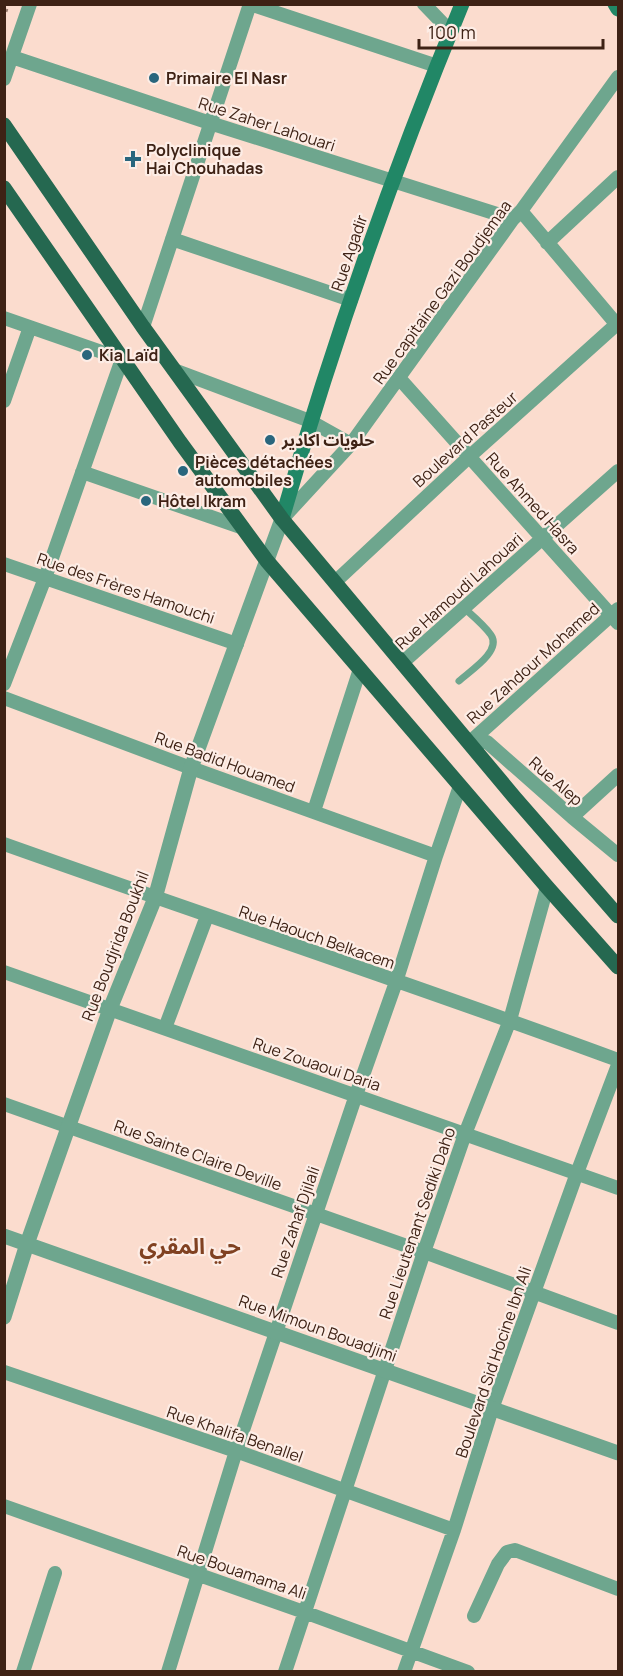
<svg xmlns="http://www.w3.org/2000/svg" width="623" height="1676" font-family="Manrope,'Noto Sans Arabic',sans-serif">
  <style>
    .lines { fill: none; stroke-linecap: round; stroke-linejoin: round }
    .path { stroke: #96796c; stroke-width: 2; stroke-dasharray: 3 4.5; stroke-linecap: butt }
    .service { stroke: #6ea68e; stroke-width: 7 }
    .minor { stroke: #6ea68e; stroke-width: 14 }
    .tertiary { stroke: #6ea68e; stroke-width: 15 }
    .secondary { stroke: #218766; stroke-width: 15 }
    .primary { stroke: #256850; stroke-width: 15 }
    .poi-dot { fill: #29667d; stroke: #fdede6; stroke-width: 2 }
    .labels { text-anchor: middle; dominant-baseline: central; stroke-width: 4.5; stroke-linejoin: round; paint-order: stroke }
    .poi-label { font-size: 16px; font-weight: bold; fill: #3e2215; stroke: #fdede6; text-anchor: start }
    .street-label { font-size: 16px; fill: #3e2215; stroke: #fdede6 }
    .district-label { font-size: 22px; font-weight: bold; fill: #804121; stroke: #fdede6 }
  </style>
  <rect width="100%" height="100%" fill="#fbdcce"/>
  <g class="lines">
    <!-- path -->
    <path class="path" d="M4 19 9 4"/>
    <!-- service -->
    <path class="service" d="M459 681C470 671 502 651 491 635 484 625 473 616 464 608"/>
    <!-- minor -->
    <path class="minor" d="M250 4 437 66
      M424 4 451 32
      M12 57 210 123 513 219
      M4 79 30 4
      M521 211 618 326
      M172 239 351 300
      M547 243 618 177
      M4 318 122 359 45 578 4 684
      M143 327 250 4
      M174 370 310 421 351 444
      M399 378 618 623
      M4 401 30 327
      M82 472 243 528
      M282 519 351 444 513 219 521 211 618 77
      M4 564 237 644
      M335 582 470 456 618 323
      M402 663 618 471
      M4 698 191 768 436 856
      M470 742 618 609
      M470 742H487L572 817 618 855
      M314 811 360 669
      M572 817 618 775
      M4 844C209 917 415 985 618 1060
      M4 972 618 1188
      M165 1028 207 916
      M4 1104 424 1252 618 1323
      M4 1372 236 1451 454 1530
      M4 1506 304 1612 468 1672
      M474 1616 498 1564 507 1552 515 1550 618 1589
      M23 1672 55 1573
      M168 1672 236 1451 356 1095 396 982 436 856 460 786
      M285 1672 424 1252 465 1134 510 1020 547 887
      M404 1672 454 1530 492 1409 577 1173 618 1065"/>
    <!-- tertiary -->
    <path class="tertiary" d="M4 1236 618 1453
      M4 1317 27 1244 110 1009 155 898 191 768 282 519"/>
    <!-- secondary -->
    <path class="secondary" d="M615 4 618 9
      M282 519C332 344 393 172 462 4"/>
    <!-- primary -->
    <path class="primary" d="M4 125 143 327 282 519 515 798 618 916
      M4 188 180 442 267 561 547 887 618 967"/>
  </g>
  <!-- markers -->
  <g class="poi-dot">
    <circle cx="154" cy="78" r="6"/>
    <path d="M130 150h6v6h6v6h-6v6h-6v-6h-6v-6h6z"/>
    <circle cx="87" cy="355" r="6"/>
    <circle cx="270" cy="440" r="6"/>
    <circle cx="183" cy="471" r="6"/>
    <circle cx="146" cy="501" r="6"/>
  </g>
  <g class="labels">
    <!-- poi labels -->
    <g class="poi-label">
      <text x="166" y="78">Primaire El Nasr</text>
      <text x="146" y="150">Polyclinique<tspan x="146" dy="18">Hai Chouhadas</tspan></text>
      <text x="99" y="355">Kia Laïd</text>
      <text x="282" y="440">حلويات اكادير</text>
      <text x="195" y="462">Pièces détachées<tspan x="195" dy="18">automobiles</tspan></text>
      <text x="158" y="501">Hôtel Ikram</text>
    </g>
    <!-- street labels -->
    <g class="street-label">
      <text transform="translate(267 124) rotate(18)">Rue Zaher Lahouari</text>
      <text transform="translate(349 253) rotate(-71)">Rue Agadir</text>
      <text transform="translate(442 292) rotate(-54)">Rue capitaine Gazi Boudjemaa</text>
      <text transform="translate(465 439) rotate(-42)">Boulevard Pasteur</text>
      <text transform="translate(533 503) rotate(48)">Rue Ahmed Hasra</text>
      <text transform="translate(126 588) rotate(19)">Rue des Frères Hamouchi</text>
      <text transform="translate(459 591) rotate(-42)">Rue Hamoudi Lahouari</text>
      <text transform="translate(533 663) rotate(-42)">Rue Zahdour Mohamed</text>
      <text transform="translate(225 762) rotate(20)">Rue Badid Houamed</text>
      <text transform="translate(556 781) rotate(41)">Rue Alep</text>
      <text transform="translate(317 937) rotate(19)">Rue Haouch Belkacem</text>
      <text transform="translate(115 946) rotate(-69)">Rue Boudjrida Boukhil</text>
      <text transform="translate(317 1064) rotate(19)">Rue Zouaoui Daria</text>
      <text transform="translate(198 1155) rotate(20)">Rue Sainte Claire Deville</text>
      <text transform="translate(295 1222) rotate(-71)">Rue Zahaf Djilali</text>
      <text transform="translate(417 1223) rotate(-71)">Rue Lieutenant Sediki Daho</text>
      <text transform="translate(318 1328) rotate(20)">Rue Mimoun Bouadjimi</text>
      <text transform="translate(493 1362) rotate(-71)">Boulevard Sid Hocine Ibn Ali</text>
      <text transform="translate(235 1434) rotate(19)">Rue Khalifa Benallel</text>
      <text transform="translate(242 1572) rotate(19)">Rue Bouamama Ali</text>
    </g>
    <!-- district labels -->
    <g class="district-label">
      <text x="190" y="1246">حي المقري</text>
    </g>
  </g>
  <!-- border -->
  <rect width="623" height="1676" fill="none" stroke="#3e2215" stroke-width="12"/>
  <!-- scale -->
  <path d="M419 39v9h184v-9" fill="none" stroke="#3e2215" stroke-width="3"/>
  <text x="428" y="39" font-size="18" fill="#3e2215" stroke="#fdede6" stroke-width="4.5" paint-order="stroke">100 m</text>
</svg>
